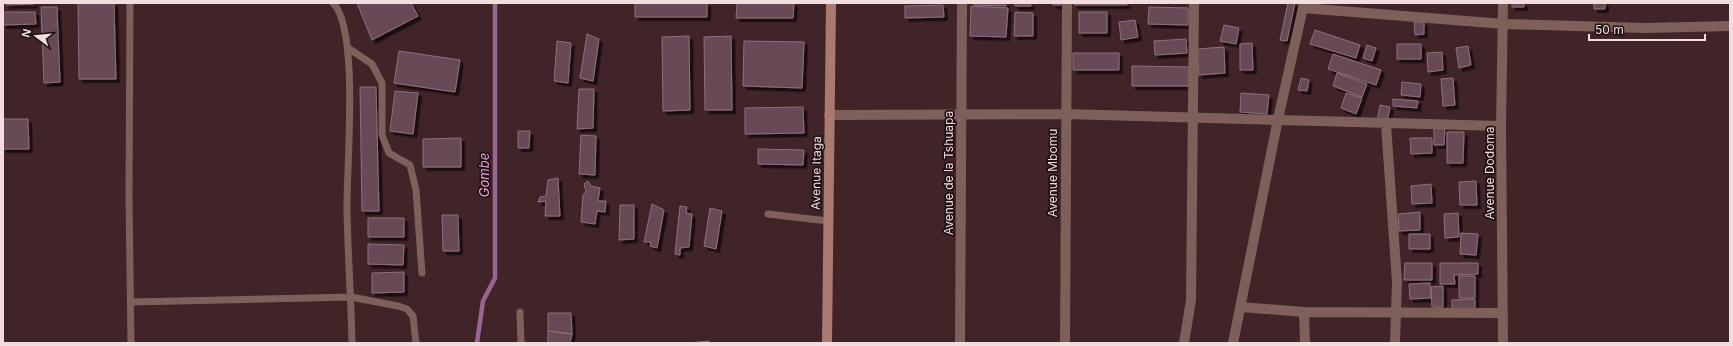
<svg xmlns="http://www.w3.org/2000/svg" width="1733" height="346" font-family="Inter,sans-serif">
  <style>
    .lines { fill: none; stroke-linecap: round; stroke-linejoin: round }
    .stream { stroke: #9b6592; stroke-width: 4.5 }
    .building { fill: #674956; stroke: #906f7c; filter: url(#shadow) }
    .lane { stroke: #7e5f59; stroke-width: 7 }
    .street { stroke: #7e5f59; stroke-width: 10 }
    .secondary { stroke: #aa7a71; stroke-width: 10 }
    .labels { text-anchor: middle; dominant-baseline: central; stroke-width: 3.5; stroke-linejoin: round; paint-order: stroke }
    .street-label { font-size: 12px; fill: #f1dcde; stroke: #1f1213 }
    .water-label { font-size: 13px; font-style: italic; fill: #efa1e0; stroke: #1f1213 }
  </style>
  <defs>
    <filter id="shadow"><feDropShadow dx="3.5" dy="3.5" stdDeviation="0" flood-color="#0009"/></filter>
  </defs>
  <rect width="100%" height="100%" fill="#412428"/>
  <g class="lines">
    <!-- stream -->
    <path class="stream" d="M477 343 483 301 495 278V3"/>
  </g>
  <!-- building -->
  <path class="building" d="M6 3H34V4L6 5Z
    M78 3H114L116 79H79Z
    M357 3H411L418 16 372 40Z
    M635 3H707V17H635Z
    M737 3H794L793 18H736Z
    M974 3H1006V6L974 5Z
    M1015 3H1031V6H1015Z
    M1053 3H1061V5H1053Z
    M1074 3H1127V5H1074Z
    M1288 3H1295L1287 41 1280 40Z
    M1512 3H1524V7H1512Z
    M1594 3H1605V9H1594Z
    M943 5 944 17 905 18V6Z
    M971 6 1008 8 1006 37 970 36Z
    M41 7H57L60 82 44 83Z
    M1149 7 1188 8V25L1148 24Z
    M3 12H35L36 24 3 25Z
    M1015 12 1033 13V36H1014Z
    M1079 12H1107V33H1079Z
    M1135 20 1138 37 1121 40 1119 22Z
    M1414 22H1424V34L1415 35Z
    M1224 25 1239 28 1236 44 1220 41Z
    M1315 30 1360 45 1356 58 1310 44Z
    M587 34 599 39 593 81 580 78Z
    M689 36 690 110 663 111 662 37Z
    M731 36 732 110H705L704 37Z
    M1186 39 1187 53 1155 55 1154 41Z
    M557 41 571 43 568 83 554 81Z
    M744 41 804 42 802 88 743 86Z
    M1252 43 1253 70H1240V44Z
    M1397 44H1421V59H1397Z
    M1367 45 1376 48 1372 61 1363 58Z
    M1468 46 1471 65 1459 68 1456 48Z
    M1224 47 1225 73 1199 75 1197 49Z
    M399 51 460 60 455 92 394 83Z
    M1442 52 1443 70 1428 72 1427 53Z
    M1073 53H1119V70H1073Z
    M1333 54 1381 70 1376 85 1328 69Z
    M1132 66 1189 67 1188 86H1132Z
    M1337 73 1367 84 1362 97 1333 86Z
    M1301 78 1309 80 1307 91 1298 90Z
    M1453 78 1455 105 1443 106 1441 79Z
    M1402 82 1421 84 1420 97 1401 95Z
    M360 87H376L379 211H362Z
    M579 89H594L593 128 577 129Z
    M395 91 418 93 413 134 390 131Z
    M1241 93 1269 95 1267 114 1240 112Z
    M1346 93 1362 98 1356 114 1341 108Z
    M1393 99 1418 101 1417 108 1393 106Z
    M1380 105 1390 107 1387 123 1377 121Z
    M803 107 804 133 745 134V108Z
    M3 119H28L29 149H3Z
    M1434 126 1445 127 1444 145H1434Z
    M518 131H530L529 148H518Z
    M1447 132H1464L1463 163H1447Z
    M581 135 596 136 595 175 579 174Z
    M461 138V167H423V139Z
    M1410 138H1432V153L1411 154Z
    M758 149 804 150 803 165 758 164Z
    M558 178 560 216H545L546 201 538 202 540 197 546 196 548 180Z
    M588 181 591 186 600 188 598 201H606L605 212 597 211 595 224 581 222 583 195 586 191 584 184Z
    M1476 181 1477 205H1460L1459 182Z
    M1431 184 1432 203 1412 204 1411 186Z
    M652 204 664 210 657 248 650 246 651 242H644Z
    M620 205H634V239L619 240Z
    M680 206 687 207 686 213 692 214 689 247 680 248V255L675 254Z
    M710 208 722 211 716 249 704 246Z
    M1420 212V230L1399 231 1398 214Z
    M1458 213 1459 237 1445 238 1444 214Z
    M442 215H458L459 251H443Z
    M368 218H404V237H368Z
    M1461 233 1478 234 1476 255 1460 254Z
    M1409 234H1430V249H1409Z
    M368 244 404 245 403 265 368 264Z
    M1405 263H1432V280H1404Z
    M1440 263H1478V274L1454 275 1455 284H1440Z
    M404 272V292L372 293V273Z
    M1459 276H1475V298H1459Z
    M1430 283 1431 298 1410 299 1409 284Z
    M1443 286V307H1432L1431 287Z
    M1475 299V309H1452V300Z
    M548 313H571L572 334 548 331Z
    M548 331 572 334 570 343H548Z
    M709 341V343H689Z"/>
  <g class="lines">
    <!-- lane -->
    <path class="lane" d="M130 3 129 198 131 343
      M333 3C360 29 346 170 347 212 348 256 351 299 352 343
      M348 48 372 64 382 83V135L389 153 410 165 416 190 422 273
      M768 214 828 221
      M131 302 351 297 398 306 407 309 413 316 416 343
      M520 312 521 343"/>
    <!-- street -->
    <path class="street" d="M1303 8 1504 24 1645 28 1730 26
      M829 115 1065 114 1501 126
      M1386 124 1397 282 1395 343
      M1241 307 1304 312 1503 313
      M1304 312 1305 343
      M960 343 962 3
      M1065 343 1067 3
      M1184 343 1191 300 1194 3
      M1233 343 1278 119 1304 3
      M1503 343 1501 126 1503 3"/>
    <!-- secondary -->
    <path class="secondary" d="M827 343 831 3"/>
  </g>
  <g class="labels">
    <!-- street labels -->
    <g class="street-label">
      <text transform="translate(816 173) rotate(-89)">Avenue Itaga</text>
      <text transform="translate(948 173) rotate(-90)">Avenue de la Tshuapa</text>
      <text transform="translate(1052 173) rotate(-90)">Avenue Mbomu</text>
      <text transform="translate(1489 173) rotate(-90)">Avenue Dodoma</text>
    </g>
    <!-- water labels -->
    <g class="water-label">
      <text transform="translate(484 175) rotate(-90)">Gombe</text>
    </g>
  </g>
  <!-- border -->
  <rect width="1733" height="346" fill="none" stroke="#f1dcde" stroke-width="8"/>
  <!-- north arrow -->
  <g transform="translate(36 36) rotate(286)" stroke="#1f1213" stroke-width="3" paint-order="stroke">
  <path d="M0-3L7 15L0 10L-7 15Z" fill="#f1dcde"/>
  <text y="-6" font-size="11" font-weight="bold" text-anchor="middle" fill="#f1dcde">N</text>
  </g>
  <!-- scale -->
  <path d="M1589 34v6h116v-6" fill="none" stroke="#f1dcde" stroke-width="2"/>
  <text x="1595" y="34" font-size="12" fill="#f1dcde" stroke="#1f1213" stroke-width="3" paint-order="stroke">50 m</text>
</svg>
